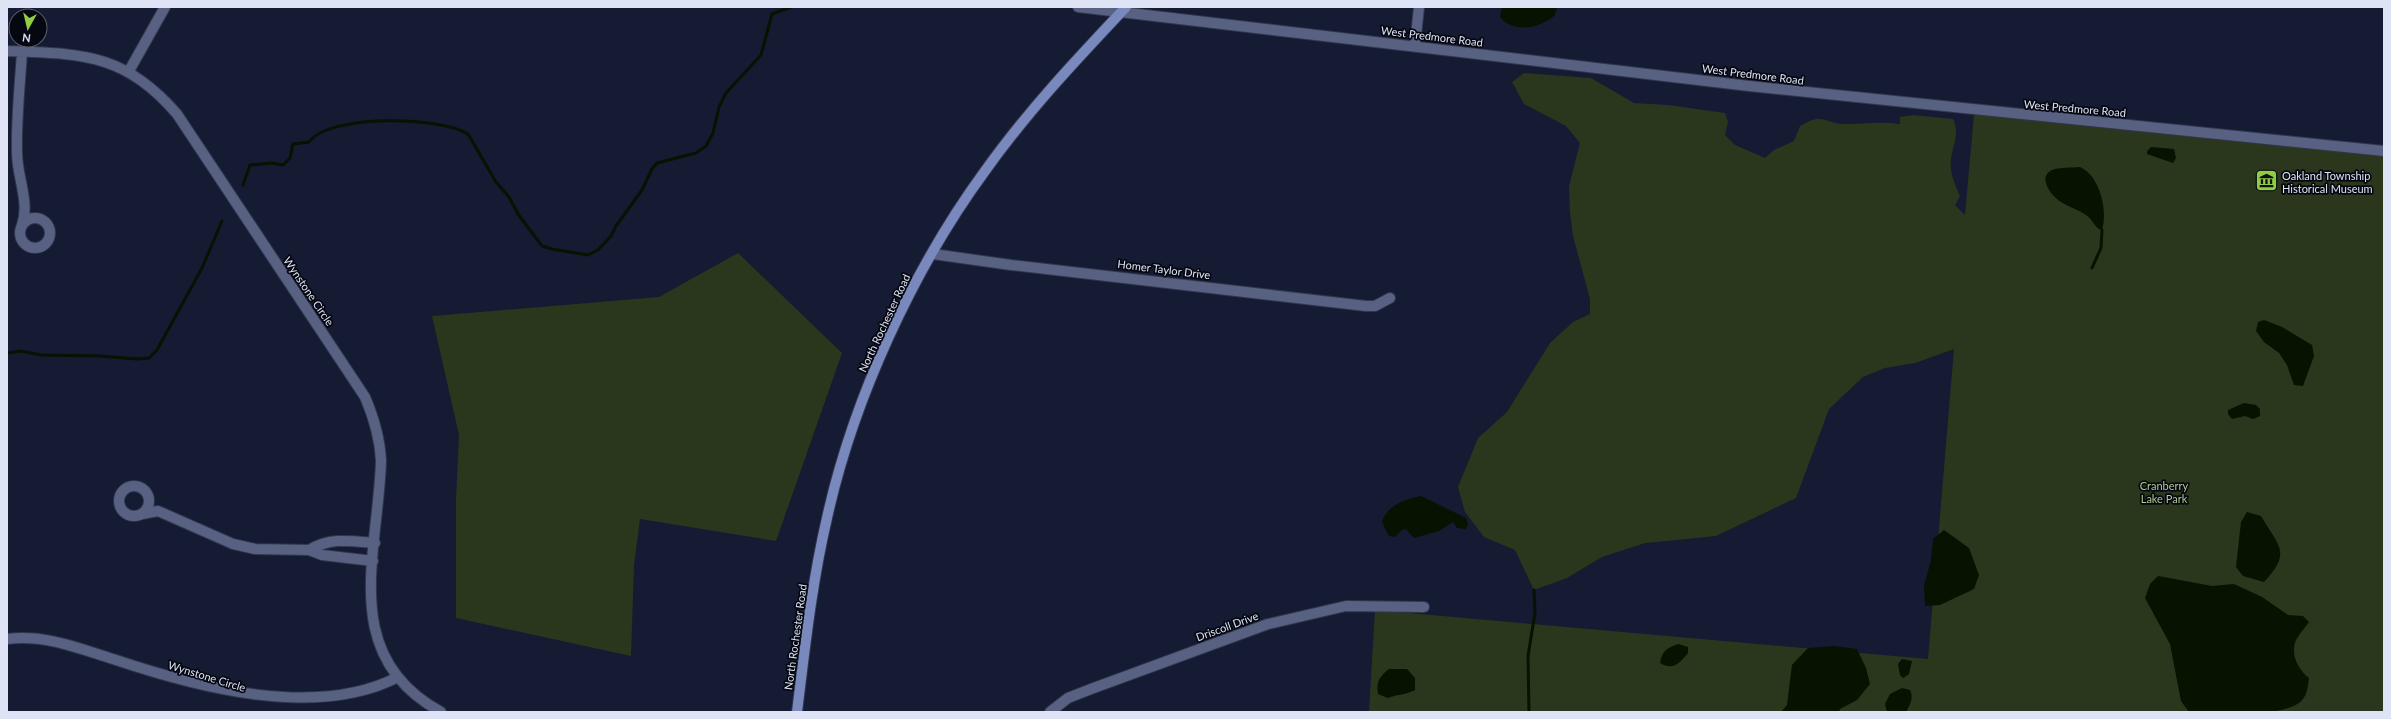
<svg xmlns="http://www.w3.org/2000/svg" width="2391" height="719" font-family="Lato,sans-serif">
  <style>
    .green { fill: #2a371c }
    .water { fill: #071200 }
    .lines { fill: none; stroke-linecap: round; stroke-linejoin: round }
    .stream { stroke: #071200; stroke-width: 3 }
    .minor-casing { stroke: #31374e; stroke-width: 12 }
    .tertiary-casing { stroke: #31374e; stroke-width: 12 }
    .secondary-casing { stroke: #31374e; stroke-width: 12 }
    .minor { stroke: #586182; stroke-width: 10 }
    .tertiary { stroke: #586182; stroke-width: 10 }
    .secondary { stroke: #7988bd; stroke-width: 10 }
    .labels { text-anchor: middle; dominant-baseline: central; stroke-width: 3.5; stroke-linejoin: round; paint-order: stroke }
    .street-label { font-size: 11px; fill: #dee4f5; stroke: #050711 }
    .poi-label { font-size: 11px; fill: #dee4f5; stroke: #050711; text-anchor: start }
    .park-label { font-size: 11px; fill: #accc8e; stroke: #050711 }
  </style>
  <rect width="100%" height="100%" fill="#151b33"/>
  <!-- green -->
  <path class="green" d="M1524 73 1591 78 1634 103 1668 105 1725 113 1728 122 1725 135 1735 145 1765 158 1774 150 1794 141 1800 126C1823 112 1824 123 1844 124 1863 124 1881 121 1900 124V117L1913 115 1953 119C1960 133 1953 144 1951 159 1949 171 1955 185 1960 196L1955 205 1965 215 1974 114 2384 155V712H1369L1375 610 1928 659 1954 349 1915 363 1885 368 1863 377 1829 409 1796 498 1716 536 1645 543 1602 557 1567 578 1534 590 1515 550 1484 537 1465 512 1458 487 1478 438 1507 412 1550 343 1573 322 1590 314V299L1573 236 1570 212 1569 186 1580 143 1566 126 1524 104 1512 82Z
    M738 253 842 353 776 541 640 519 634 565 631 656 456 618V500L459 435 432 316 659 297Z"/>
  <!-- water -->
  <path class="water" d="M1502 7H1557L1555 15C1542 28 1513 34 1500 17Z
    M2151 147 2174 149 2176 158 2173 163 2147 154V151Z
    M2080 167C2100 176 2108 210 2102 230 2094 228 2093 219 2086 215 2079 210 2069 207 2061 202 2053 197 2036 178 2052 170 2059 167 2072 168 2080 167Z
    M2264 320 2282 327 2312 345 2314 356 2303 386 2294 385 2287 365 2279 353 2264 342 2256 331 2258 322Z
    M2244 403 2256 405 2260 409V416L2253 419 2245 416 2232 419 2228 414V410Z
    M1421 496 1466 518 1468 524 1466 529 1457 528 1453 522 1439 531 1414 538 1406 529 1402 530 1395 537 1389 536 1382 522C1387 505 1406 499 1421 496Z
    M2247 512 2261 516C2279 547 2292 552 2264 582L2243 576 2236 567 2241 522Z
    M1944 530 1969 548 1979 575 1974 589 1940 605 1925 606 1924 586 1931 560 1933 539Z
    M2158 576 2212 586 2234 584 2262 597 2288 615 2303 616 2309 622C2305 628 2299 634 2296 640 2290 654 2298 670 2309 678 2308 686 2307 698 2299 703 2273 719 2220 712 2189 712L2181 701 2170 644 2145 598 2150 584Z
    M1678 644 1688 647V653C1680 663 1673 671 1660 663 1662 651 1667 648 1678 644Z
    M1834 646 1857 649 1866 668 1870 684 1857 700 1840 709 1839 712H1781L1787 705 1792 665 1808 648Z
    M1902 659 1912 661 1909 674 1903 678 1900 675 1898 664Z
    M1389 669H1407L1415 678V690C1406 695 1398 694 1388 698L1378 694C1376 682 1379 677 1389 669Z
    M1902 688 1910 690C1914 698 1910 705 1906 712H1887L1885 704 1890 694Z"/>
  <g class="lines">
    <!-- stream -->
    <path class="stream" d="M243 185 250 165 272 163 283 165 290 158 293 144 309 142C329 114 439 116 468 134L496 182 509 197 518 214 542 246 552 249 588 255 598 250 611 236 616 226 642 190 652 169 657 163 696 153 706 146 713 133 719 107 726 93 761 55 772 14 791 7
      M2092 268 2101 248 2102 230
      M7 353 21 351 41 355 100 356 137 359 149 358 157 350 202 268 222 221
      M1529 712 1528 656 1535 613 1534 590"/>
    <defs>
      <path id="minor" d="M1415 45 1419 7
        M7 51C83 54 124 53 177 114L365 397C374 418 380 438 381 461 378 555 338 656 441 712
        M22 52C20 85 16 120 17 153 17 177 30 202 22 225
        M129 71 165 7
        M20 233a15 15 0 1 1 30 0a15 15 0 1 1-30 0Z
        M933 254 1011 265 1366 306H1375L1390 298
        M119 501a15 15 0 1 1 30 0a15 15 0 1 1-30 0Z
        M142 514 158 511 233 544 255 549 309 550 322 555 373 561
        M309 550C331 537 351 541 375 543
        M7 639C44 634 78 648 113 659 199 688 317 719 398 677
        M1050 712 1068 698 1091 689 1268 624 1346 606 1424 607"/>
      <path id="tertiary" d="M1078 7 1749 86 2384 151"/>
      <path id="secondary" d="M797 712C805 647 812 582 827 518 853 400 913 269 985 171 1027 112 1076 60 1126 7"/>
    </defs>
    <!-- minor casing -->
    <use href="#minor" class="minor-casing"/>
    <!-- tertiary casing -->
    <use href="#tertiary" class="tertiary-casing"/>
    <!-- secondary casing -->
    <use href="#secondary" class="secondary-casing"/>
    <!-- minor -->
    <use href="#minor" class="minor"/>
    <!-- tertiary -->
    <use href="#tertiary" class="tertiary"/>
    <!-- secondary -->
    <use href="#secondary" class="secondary"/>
  </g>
  <!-- icons -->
  <defs>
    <symbol id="museum-square" viewBox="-11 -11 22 22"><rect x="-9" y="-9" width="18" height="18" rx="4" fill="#8fcd42" stroke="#050711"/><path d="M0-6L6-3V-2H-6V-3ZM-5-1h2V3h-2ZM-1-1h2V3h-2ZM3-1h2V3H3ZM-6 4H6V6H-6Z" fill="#111"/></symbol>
  </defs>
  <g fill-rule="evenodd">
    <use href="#museum-square" x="2254" y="168" width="25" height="25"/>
  </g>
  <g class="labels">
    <!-- street labels -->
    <g class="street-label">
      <text transform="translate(1432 36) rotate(7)">West Predmore Road</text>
      <text transform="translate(1753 74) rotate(7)">West Predmore Road</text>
      <text transform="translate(2075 108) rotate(5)">West Predmore Road</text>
      <text transform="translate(1164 269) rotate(7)">Homer Taylor Drive</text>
      <text transform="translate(309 291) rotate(56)">Wynstone Circle</text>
      <text transform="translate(884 323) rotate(-65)">North Rochester Road</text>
      <text transform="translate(1227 626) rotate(-20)">Driscoll Drive</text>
      <text transform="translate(795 637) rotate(-82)">North Rochester Road</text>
      <text transform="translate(207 676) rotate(17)">Wynstone Circle</text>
    </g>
    <!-- poi labels -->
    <g class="poi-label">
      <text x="2282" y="175">Oakland Township<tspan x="2282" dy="13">Historical Museum</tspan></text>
    </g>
    <!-- park labels -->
    <g class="park-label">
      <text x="2164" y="485">Cranberry<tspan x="2164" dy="13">Lake Park</tspan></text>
    </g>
  </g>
  <!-- border -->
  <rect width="2391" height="719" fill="none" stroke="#dee4f5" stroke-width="16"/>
  <!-- north arrow -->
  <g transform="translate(28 28) rotate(188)"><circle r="19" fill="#050711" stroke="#5c5f6c"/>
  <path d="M0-3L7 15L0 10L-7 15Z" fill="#8fcd42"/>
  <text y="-6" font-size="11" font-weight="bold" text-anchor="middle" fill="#dee4f5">N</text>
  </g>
</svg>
